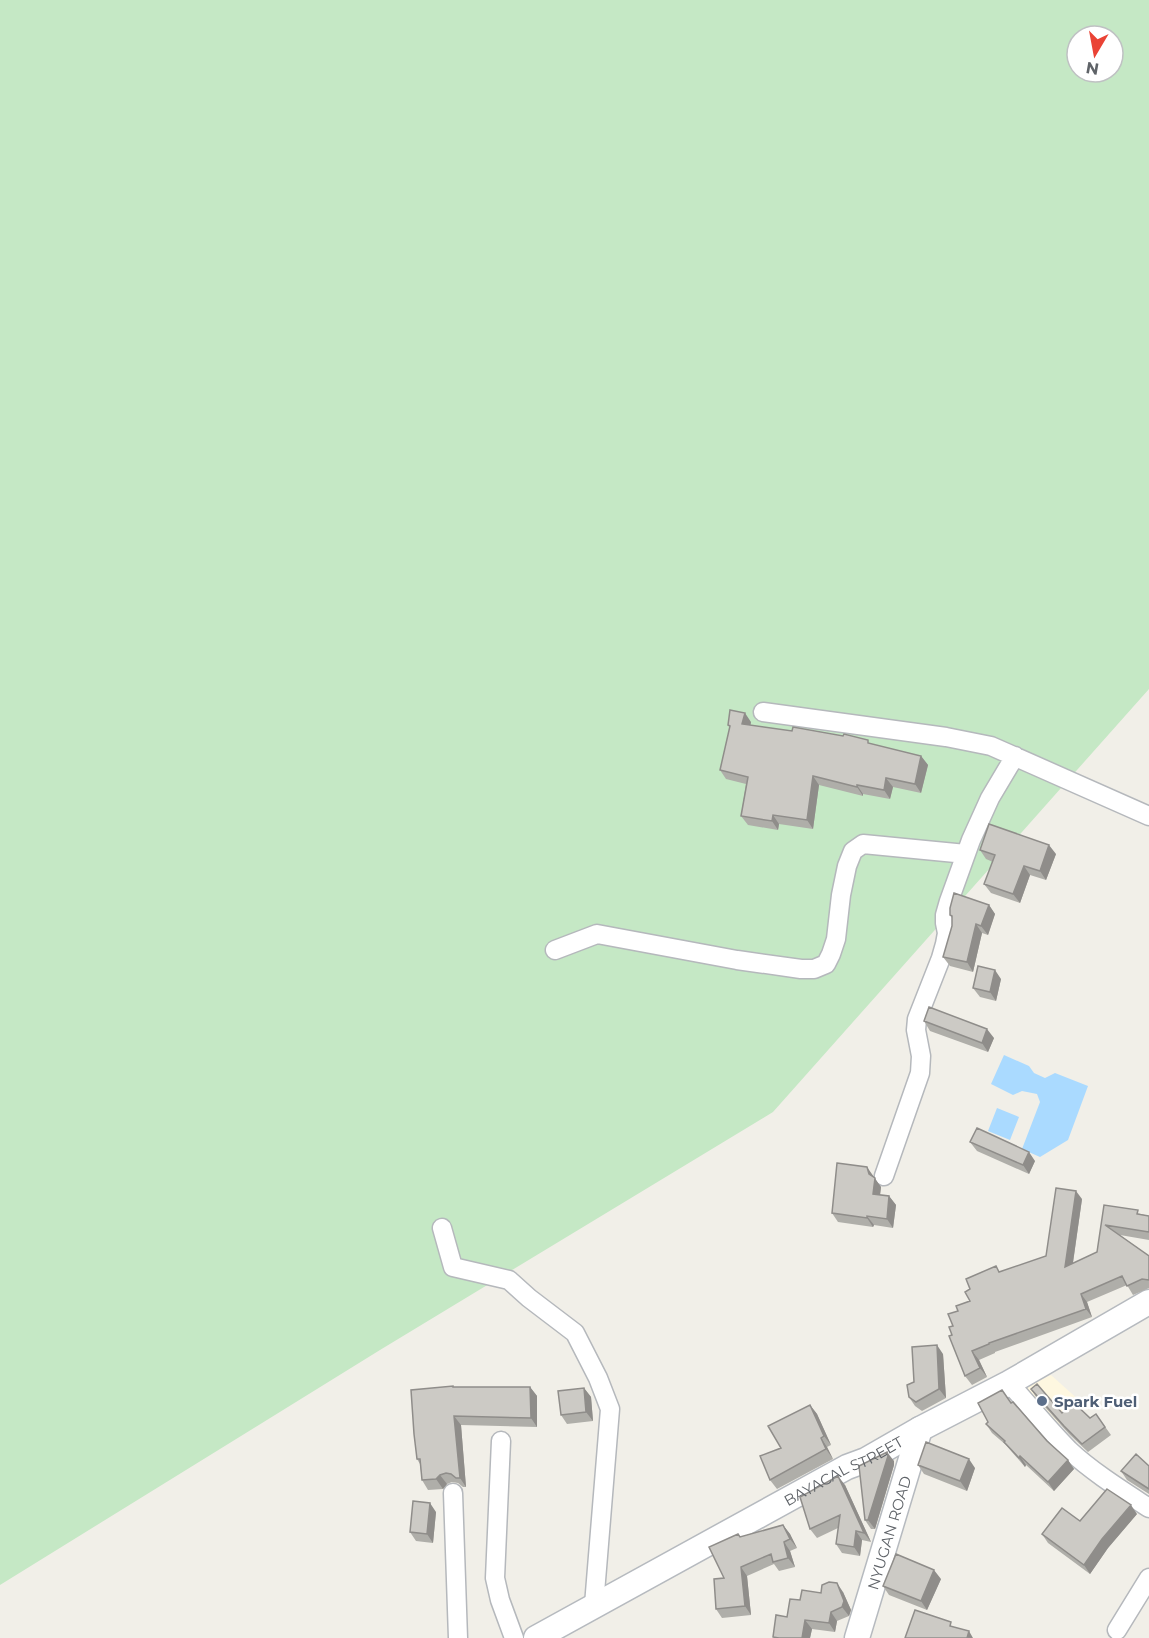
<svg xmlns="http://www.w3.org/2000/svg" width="1149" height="1638" font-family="Montserrat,sans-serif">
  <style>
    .commercial { fill: #fef7e0 }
    .green { fill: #c5e8c5; fill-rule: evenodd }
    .water { fill: #aadaff }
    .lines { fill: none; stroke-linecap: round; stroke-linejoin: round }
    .minor-casing { stroke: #b5b8bc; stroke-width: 21 }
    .secondary-casing { stroke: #b6babf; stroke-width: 27 }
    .minor { stroke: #fff; stroke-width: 18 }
    .secondary { stroke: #fff; stroke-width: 24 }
    .wall { fill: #afaea9 }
    .shaded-wall { fill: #8f8d8a }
    .building { fill: #cccac5; stroke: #8f8d8a; stroke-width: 1.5 }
    .service-dot { fill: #5c6f8a; stroke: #fff; stroke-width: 2 }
    .labels { text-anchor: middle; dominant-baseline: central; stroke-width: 5; stroke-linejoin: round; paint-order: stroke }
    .service-label { font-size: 15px; font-weight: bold; fill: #4e5e75; stroke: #fff; text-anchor: start }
    .street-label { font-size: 15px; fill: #5f6368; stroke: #fff }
  </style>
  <rect width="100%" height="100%" fill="#f1efe8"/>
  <!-- commercial -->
  <path class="commercial" d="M1051 1375 1081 1402 1050 1434 1015 1392Z"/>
  <!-- green -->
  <path class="green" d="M0 0H1149V689L773 1112 380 1350 0 1585ZM1077 36H1113V72H1077Z"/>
  <!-- water -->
  <path class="water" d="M1004 1055 1029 1066 1034 1073 1045 1078 1055 1073 1088 1086 1068 1140 1040 1157 1022 1149 1040 1102 1037 1094 1022 1091 1013 1095 991 1084Z
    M997 1108 1019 1117 1010 1140 988 1131Z"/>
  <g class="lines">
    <defs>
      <path id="minor" d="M763 712 946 737 991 746 1149 816
        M555 950 597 934 737 960 801 969H814L826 964 831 954 836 939 841 895 847 866 853 851 863 844 966 854
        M884 1176 920 1073 921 1056 916 1030 917 1019 941 958 945 944 947 933 945 923V915L949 901 971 840 990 798 1015 756
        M442 1228 453 1267 509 1280 529 1298 575 1333 598 1378 610 1409 594 1605
        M1009 1383C1029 1405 1048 1429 1069 1450 1091 1471 1123 1491 1149 1508
        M501 1441 495 1578 500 1600 514 1638
        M453 1493 458 1638
        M1117 1630 1149 1578"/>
      <g id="secondary">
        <path id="s1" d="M536 1638 847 1467 866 1460 920 1429 1009 1383 1149 1302"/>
        <path id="s2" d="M857 1638 920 1429"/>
      </g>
    </defs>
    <!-- minor casing -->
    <use href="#minor" class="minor-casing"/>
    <!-- secondary casing -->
    <use href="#secondary" class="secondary-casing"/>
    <!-- minor -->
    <use href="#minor" class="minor"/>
    <!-- secondary -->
    <use href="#secondary" class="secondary"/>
  </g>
  <!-- wall -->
  <path class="wall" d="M751 722 750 725 871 744 921 756 928 765 921 793 893 787 890 799 863 794V796L819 785 813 829 779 824 778 830 748 825 741 816 746 784 726 779 720 770 730 728 728 725Z
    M980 850 1056 854 1046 880 1030 875 1020 903 991 893 984 884 993 862 986 859Z
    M989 905 995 914 988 935 982 933 973 972 950 966 943 957 952 926V918L950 915Z
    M1001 979 996 1001 980 997 973 988Z
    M924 1021 994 1038 988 1052 930 1031Z
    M970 1142 1035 1161 1029 1174 977 1151Z
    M873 1177 881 1187 880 1195 889 1196 896 1205 893 1228 874 1225 873 1227 838 1222 832 1213Z
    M1082 1199 1073 1263 1097 1252 1104 1205 1149 1216V1240L1120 1235 1149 1256V1288L1133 1295 1127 1285 1087 1302 1092 1317 995 1352V1353L979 1360 987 1377 972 1385 965 1376 952 1335 953 1326 958 1311 970 1301V1289L1000 1272 1046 1256Z
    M943 1354 946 1398 922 1411 915 1406 909 1397 914 1382Z
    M453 1387H530L537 1396V1427L461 1425 466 1487H463L458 1483 452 1482 447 1484 443 1489 428 1490 422 1480 420 1464 417 1459Z
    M584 1388 591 1397 593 1421 567 1424 561 1415Z
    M1031 1389 1062 1413 1090 1418 1096 1414 1111 1435 1088 1452 1069 1434 1036 1397Z
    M1011 1403 1047 1441 1068 1460 1074 1469 1054 1491 1026 1465 1025 1467 1006 1445 992 1433 986 1424Z
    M810 1405 817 1414 831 1445 827 1447 833 1459 777 1489 770 1480 781 1448Z
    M894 1461V1465L875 1529H871L865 1520Z
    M918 1465 975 1468 967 1491 924 1474Z
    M1149 1466V1494L1127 1480 1121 1471Z
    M845 1485 871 1542 862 1540 860 1556 842 1553 836 1544 838 1528 817 1538 810 1529Z
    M436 1512 433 1543 416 1541 410 1532Z
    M1137 1514 1108 1548 1090 1574 1048 1543 1042 1534 1080 1521Z
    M783 1525 790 1534 797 1548 790 1551 795 1567 779 1571 774 1564 747 1576 751 1615 722 1618 716 1609 724 1578 741 1537Z
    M941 1579 927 1610 889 1595 883 1586Z
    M843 1592 851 1610 849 1616 837 1621 835 1632 812 1629 810 1638H774L773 1637 787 1617 821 1593Z"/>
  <!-- shaded-wall -->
  <path class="shaded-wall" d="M745 713 751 722 749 734 742 724Z
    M921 756 928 765 921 793 915 784Z
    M813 776 819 785 813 829 807 820Z
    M886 778 893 787 890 799 884 790Z
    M857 785 863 794V796L857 787Z
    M773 815 779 824 778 830 772 821Z
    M1049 845 1056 854 1046 880 1040 871Z
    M1024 866 1030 875 1020 903 1013 894Z
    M989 905 995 914 988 935 981 926Z
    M976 924 982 933 973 972 967 962Z
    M995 970 1001 979 996 1001 990 992Z
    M987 1029 994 1038 988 1052 982 1043Z
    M1029 1152 1035 1161 1029 1174 1023 1165Z
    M867 1167 881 1187 879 1203 873 1194Z
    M1076 1191 1082 1199 1071 1276 1065 1267Z
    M889 1196 896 1205 893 1228 887 1219Z
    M867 1216 874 1225 873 1227 867 1218Z
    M1081 1294 1087 1302 1092 1317 1086 1309Z
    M937 1345 943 1354 946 1398 939 1389Z
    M972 1351 979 1360 987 1377 980 1368Z
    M530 1387 537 1396V1427L531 1418Z
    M584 1388 591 1397 593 1421 586 1412Z
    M810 1405 817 1414 831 1445 824 1436Z
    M454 1416 461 1425 466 1487 460 1478Z
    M821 1438 827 1447 833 1459 826 1449Z
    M887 1452 894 1461V1465L875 1529 868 1520Z
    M1020 1456 1026 1465 1025 1467 1019 1458Z
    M969 1459 975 1468 967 1491 960 1481Z
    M1068 1460 1074 1469 1054 1491 1048 1482Z
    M440 1475 447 1484 443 1489 436 1479Z
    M838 1476 845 1485 871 1542 864 1533Z
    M430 1503 436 1512 433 1543 427 1534Z
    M1131 1505 1137 1514 1108 1548 1090 1574 1084 1565 1102 1539Z
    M783 1525 790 1534 797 1548 790 1539Z
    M856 1531 862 1540 860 1556 854 1547Z
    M784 1542 790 1551 795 1567 788 1558Z
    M741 1567 747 1576 751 1615 745 1606Z
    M934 1570 941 1579 927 1610 921 1601Z
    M837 1583 843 1592 851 1610 849 1616 842 1607Z
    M831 1612 837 1621 835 1632 829 1623Z
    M805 1620 812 1629 810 1638H802Z
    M969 1631 973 1638H967Z"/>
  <!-- building -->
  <path class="building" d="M730 710 745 713 742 724 792 731 793 727 843 736 844 734 868 740V743L921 756 915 784 886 778 884 790 857 785V787L813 776 807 820 773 815 772 821 741 816 748 777 720 770 730 726 728 725Z
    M989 824 1049 845 1040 871 1024 866 1013 894 984 884 995 855 980 850Z
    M954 893 989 905 981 926 976 924 967 962 943 957 952 926V916L950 915V908Z
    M978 966 995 970 990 992 973 988Z
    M929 1007 987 1029 982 1043 924 1021Z
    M977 1128 1029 1152 1023 1165 970 1142Z
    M837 1163 867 1167 869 1174 875 1178 873 1194 889 1196 887 1219 867 1216V1218L832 1213Z
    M1056 1188 1076 1191 1065 1267 1097 1252 1104 1205 1138 1210 1137 1214 1149 1216V1232L1105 1225 1149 1256V1280L1142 1279 1127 1286 1122 1276 1081 1294 1086 1309 989 1343V1344L972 1351 980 1368 965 1376 949 1336 952 1335 949 1327 953 1326 948 1314 958 1311 956 1306 970 1301 965 1292 970 1289 966 1279 996 1266 999 1272 1046 1256Z
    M937 1345 939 1389 916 1402 909 1397 907 1385 914 1382 912 1347Z
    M1037 1384 1062 1413 1073 1402 1090 1418 1096 1414 1105 1427 1082 1444 1064 1426 1031 1389Z
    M453 1386V1387H530L531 1418 454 1416 460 1478H456L451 1474 446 1473 440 1475 436 1479 422 1480 420 1459H417L414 1434 411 1390Z
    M584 1388 586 1412 561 1415 558 1391Z
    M1002 1390 1011 1403 1013 1402 1047 1441 1068 1460 1048 1482 1020 1456 1019 1458 1004 1442 1005 1441 986 1424 988 1422 978 1403Z
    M810 1405 824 1436 821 1438 826 1449 770 1480 760 1456 781 1448 768 1426Z
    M926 1442 969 1459 960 1481 918 1465Z
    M887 1452 888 1456 868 1520H865L859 1466Z
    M1136 1454 1149 1466V1489L1121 1471Z
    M838 1476 864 1533 856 1531 854 1547 836 1544 840 1515 810 1529 800 1497Z
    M1107 1489 1131 1505 1102 1539 1084 1565 1042 1534 1062 1508 1080 1521Z
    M413 1501 430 1503 427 1534 410 1532Z
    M783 1525 790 1539 784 1542 788 1558 773 1562 771 1554 741 1567 745 1606 716 1609 714 1579 724 1578 709 1547 738 1534 740 1537Z
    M896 1554 934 1570 921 1601 883 1586Z
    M829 1582 837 1583 844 1601 842 1607 831 1612 829 1623 805 1620 802 1638H779L773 1637 776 1615 787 1617 790 1599 800 1600 802 1590 821 1593 822 1585Z
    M915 1610 951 1622 950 1626 969 1631 967 1638H905Z"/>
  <!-- markers -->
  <circle class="service-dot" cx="1042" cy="1401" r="6"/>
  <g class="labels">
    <!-- service labels -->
    <g class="service-label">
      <text x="1054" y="1401">Spark Fuel</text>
    </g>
    <!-- street labels -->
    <g class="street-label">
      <text stroke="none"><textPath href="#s1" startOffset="350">BAYACAL STREET</textPath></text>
      <text stroke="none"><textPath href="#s2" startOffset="110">NYUGAN ROAD</textPath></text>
    </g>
  </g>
  <!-- north arrow -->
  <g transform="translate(1095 54) rotate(190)"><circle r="28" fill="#ffffff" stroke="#bfc1c3" stroke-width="1.5"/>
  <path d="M0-4.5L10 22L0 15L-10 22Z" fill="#ea4335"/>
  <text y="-9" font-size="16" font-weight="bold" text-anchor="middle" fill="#5f6368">N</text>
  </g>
</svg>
